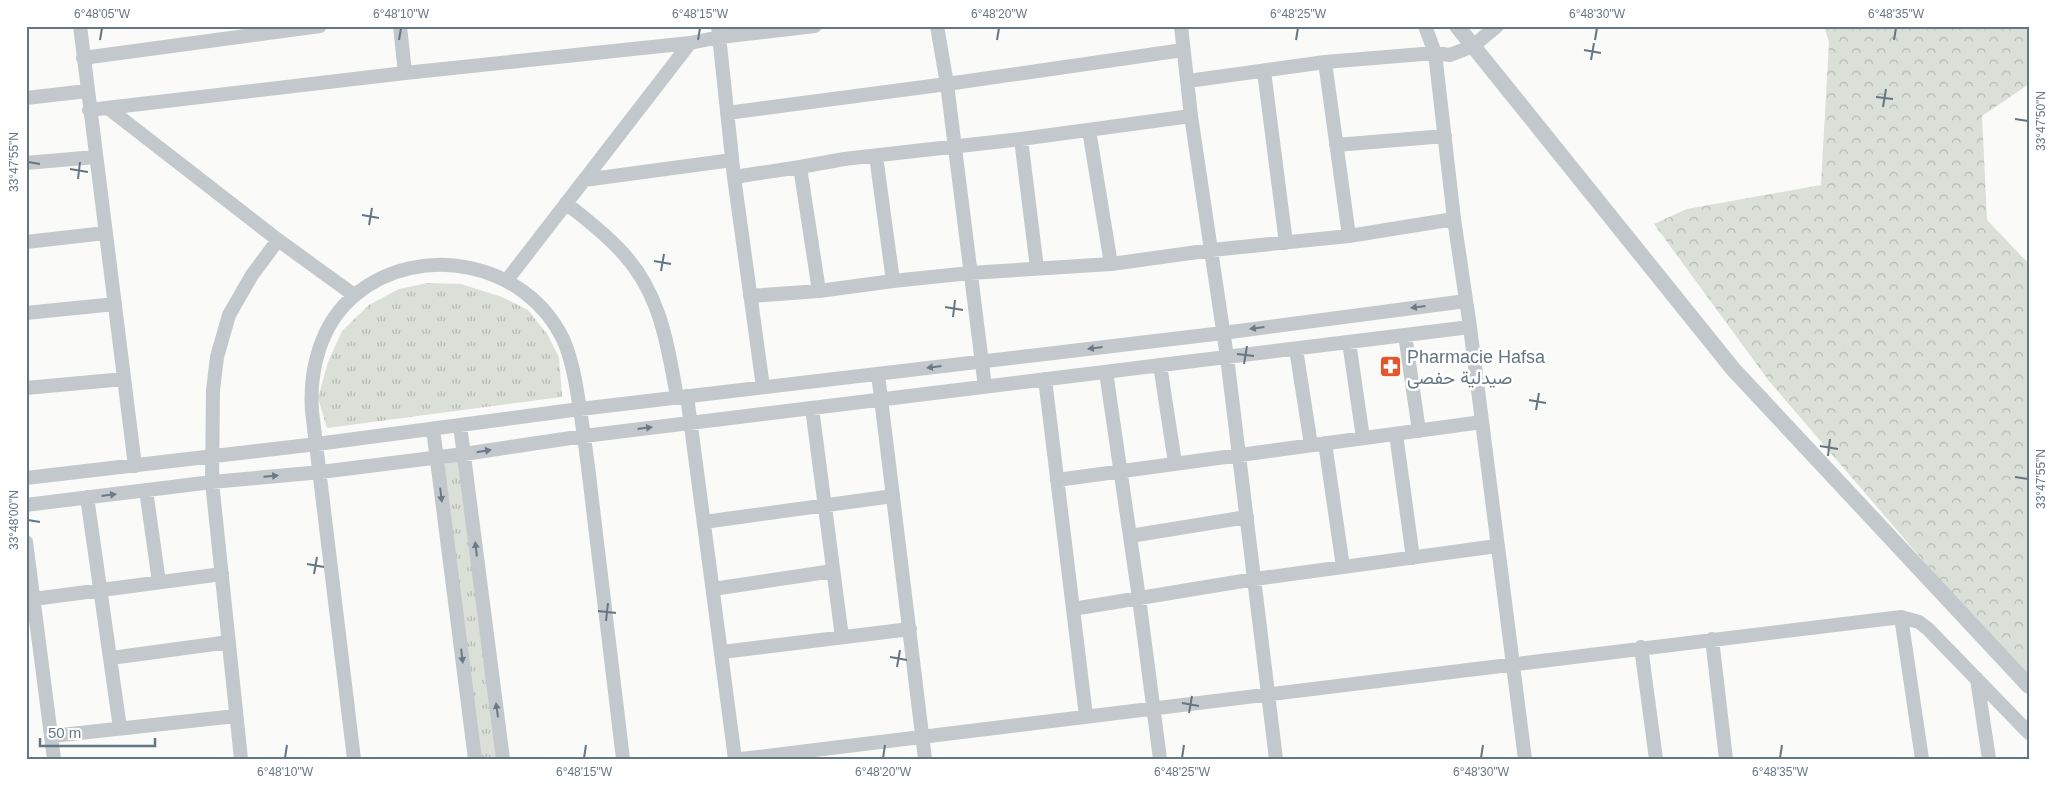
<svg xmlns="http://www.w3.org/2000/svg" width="2055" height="785" font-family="Arial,Vazirmatn,sans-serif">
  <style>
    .grass { fill: url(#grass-tufts) }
    .forest { fill: url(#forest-crowns) }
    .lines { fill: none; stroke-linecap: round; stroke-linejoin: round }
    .minor { stroke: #c3c8cc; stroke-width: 14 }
    .tertiary { stroke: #c3c8cc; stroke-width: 16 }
    .oneway { fill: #6a7a87 }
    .ticks { fill: none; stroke: #657683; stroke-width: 2 }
    .labels { text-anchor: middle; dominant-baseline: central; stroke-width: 5; stroke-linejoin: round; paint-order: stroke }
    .poi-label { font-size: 18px; fill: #657683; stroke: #fff; text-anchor: start }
    .neatline { fill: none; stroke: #657683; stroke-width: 2 }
    .ticks-label { font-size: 12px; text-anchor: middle; fill: #657683 }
  </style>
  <defs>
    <pattern id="grass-tufts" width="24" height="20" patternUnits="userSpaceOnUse" patternTransform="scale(1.25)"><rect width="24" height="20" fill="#dadfd7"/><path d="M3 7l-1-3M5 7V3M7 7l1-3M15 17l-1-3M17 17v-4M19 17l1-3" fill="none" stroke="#b4b9b4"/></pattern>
    <pattern id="forest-crowns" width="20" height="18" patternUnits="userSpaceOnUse" patternTransform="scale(1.25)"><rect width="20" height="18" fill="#dadfd7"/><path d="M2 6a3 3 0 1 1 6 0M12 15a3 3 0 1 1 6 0" fill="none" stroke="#b4b9b4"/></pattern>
  </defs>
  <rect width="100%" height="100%" fill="#fafaf8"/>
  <!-- grass -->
  <path class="grass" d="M428 283 461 284 502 297 528 310 547 334 559 357 562 397 327 428 318 398 328 362 342 331 369 305 399 289Z
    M457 452 497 759H481L441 455Z"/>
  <!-- forest -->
  <path class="forest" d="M1824 26H2029V84L1982 116 1987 220 2029 264V684L1769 381 1654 224 1687 209 1821 185 1829 42Z"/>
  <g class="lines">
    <!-- minor -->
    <path class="minor" d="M80 26 135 466
      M400 26 405 73
      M718 26 734 177 763 387
      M937 26 947 84 985 387
      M1181 26 1191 116 1227 357 1276 759
      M1425 26 1435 53 1454 219 1470 327 1525 759
      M83 58 320 26
      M1325 62 1349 236
      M1264 71 1286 243
      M1188 81 1325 62 1435 53 1450 55 1473 46 1497 26
      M26 98 87 91
      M108 108 278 240 354 295
      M89 110 405 73 690 43 720 37 815 26
      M727 113 947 84 1183 50
      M1089 130 1111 264
      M1021 139 1037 268
      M1336 145 1445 136
      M876 156 893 281
      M26 163 95 157
      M734 177 800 167
      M584 180 732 160
      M566 203C583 217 602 231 618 248 660 290 667 342 677 397
      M26 242 105 233
      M507 280 690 43
      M819 291 800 167 844 159 1021 139 1191 116
      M750 296 819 291 893 281 970 273 1111 264 1212 250 1349 236 1454 219
      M26 313 115 304
      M1405 335 1419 431
      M1349 342 1363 438
      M1296 349 1311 445
      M1160 365 1175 463
      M1106 372 1139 598 1160 759
      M878 374 925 759
      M1045 379 1086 716
      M26 388 124 379
      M687 396 735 759
      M812 408 842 637
      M460 425 503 759
      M433 429 475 759
      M1396 434 1413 558
      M1325 443 1343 567
      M26 478 317 444 580 409 1223 333 1466 301
      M1057 480 1482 422
      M146 490 159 582
      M87 497 120 728
      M26 505 212 482 321 472 464 454 584 436 1470 327
      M704 522 893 496
      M1130 536 1247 517
      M26 542 54 759
      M713 589 833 571
      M34 599 222 574
      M1073 609 1255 579 1497 546
      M1901 617 1922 759
      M1712 639 1726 759
      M1641 647 1656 759
      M722 652 910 629
      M111 658 229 642
      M1977 679 1989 759
      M52 736 236 716
      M241 759 212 482 213 390 217 357 229 315 252 275 278 240
      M354 759 312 411C309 369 321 323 355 295 420 241 526 262 563 339 573 362 576 385 580 409 584 437 588 464 591 492 602 581 612 670 623 759
      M741 759 1901 617 1919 622 1928 629 2029 733"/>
    <!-- tertiary -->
    <path class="tertiary" d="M1457 26 1733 369 2029 686"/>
  </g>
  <!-- one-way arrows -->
  <defs><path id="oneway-solid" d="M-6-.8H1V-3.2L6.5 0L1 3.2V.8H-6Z" transform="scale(1.25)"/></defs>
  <g class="oneway">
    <use href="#oneway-solid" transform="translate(1418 307) rotate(173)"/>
    <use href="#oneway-solid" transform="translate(1257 328) rotate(173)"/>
    <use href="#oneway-solid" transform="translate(1095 348) rotate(173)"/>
    <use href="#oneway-solid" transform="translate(934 367) rotate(173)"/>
    <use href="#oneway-solid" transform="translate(645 428) rotate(-7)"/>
    <use href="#oneway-solid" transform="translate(484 451) rotate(-9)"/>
    <use href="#oneway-solid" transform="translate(271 476) rotate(-5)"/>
    <use href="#oneway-solid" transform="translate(109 495) rotate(-7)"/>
    <use href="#oneway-solid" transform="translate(441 495) rotate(83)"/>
    <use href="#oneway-solid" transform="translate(476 549) rotate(-97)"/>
    <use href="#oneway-solid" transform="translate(462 656) rotate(83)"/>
    <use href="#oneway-solid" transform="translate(497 710) rotate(-98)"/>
  </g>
  <!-- ticks -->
  <path class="ticks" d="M100 40 102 28M399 40 401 28M698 40 700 28M997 40 999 28M1296 40 1298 28M1595 40 1597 28M1894 40 1896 28M1584 50 1601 53M1591 60 1594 43M1876 97 1893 99M1883 107 1886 89M2015 119 2028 121M28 162 40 164M70 169 88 172M78 179 80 162M362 215 379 218M369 225 372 208M654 261 671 264M661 271 664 254M945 307 963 310M953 317 955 300M1237 354 1254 356M1244 364 1247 346M1529 400 1546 403M1536 410 1539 393M1820 446 1838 449M1828 456 1830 439M2015 477 2028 479M28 520 40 522M307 564 324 567M314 574 317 557M598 611 616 613M606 621 608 603M890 657 907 660M897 667 900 650M1182 703 1199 706M1189 713 1192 696M285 758 287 745M584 758 586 745M883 758 885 745M1182 758 1184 745M1481 758 1483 745M1780 758 1782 745"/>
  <!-- icons -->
  <defs>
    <symbol id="pharmacy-square" viewBox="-11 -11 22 22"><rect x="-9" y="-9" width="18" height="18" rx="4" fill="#e4572e" stroke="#fff"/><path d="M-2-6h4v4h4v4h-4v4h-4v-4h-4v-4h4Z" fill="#fff"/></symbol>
  </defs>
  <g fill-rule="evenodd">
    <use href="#pharmacy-square" x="1378" y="354" width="25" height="25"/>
  </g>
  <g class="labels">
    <!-- poi labels -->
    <g class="poi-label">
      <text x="1407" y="357">Pharmacie Hafsa<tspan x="1407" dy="21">صيدلية حفصى</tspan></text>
    </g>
  </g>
  <!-- border -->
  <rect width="2055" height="785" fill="none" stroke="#ffffff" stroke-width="55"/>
  <!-- scale -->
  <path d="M40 738v8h115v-8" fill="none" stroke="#657683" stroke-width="2.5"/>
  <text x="48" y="738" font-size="15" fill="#657683" stroke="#ffffff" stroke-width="4" paint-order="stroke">50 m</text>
  <rect x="28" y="28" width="2000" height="730" class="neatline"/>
  <g class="ticks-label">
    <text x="102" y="18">6°48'05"W</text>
    <text x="401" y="18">6°48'10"W</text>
    <text x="700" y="18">6°48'15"W</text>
    <text x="999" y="18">6°48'20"W</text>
    <text x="1298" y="18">6°48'25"W</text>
    <text x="1597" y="18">6°48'30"W</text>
    <text x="1896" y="18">6°48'35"W</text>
    <text transform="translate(2041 121) rotate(-90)" y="4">33°47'50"N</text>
    <text transform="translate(14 162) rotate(-90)" y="4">33°47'55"N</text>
    <text transform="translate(2041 479) rotate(-90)" y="4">33°47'55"N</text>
    <text transform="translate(14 520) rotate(-90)" y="4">33°48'00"N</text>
    <text x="285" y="776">6°48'10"W</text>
    <text x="584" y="776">6°48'15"W</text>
    <text x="883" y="776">6°48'20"W</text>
    <text x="1182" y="776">6°48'25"W</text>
    <text x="1481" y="776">6°48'30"W</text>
    <text x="1780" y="776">6°48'35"W</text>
  </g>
</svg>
